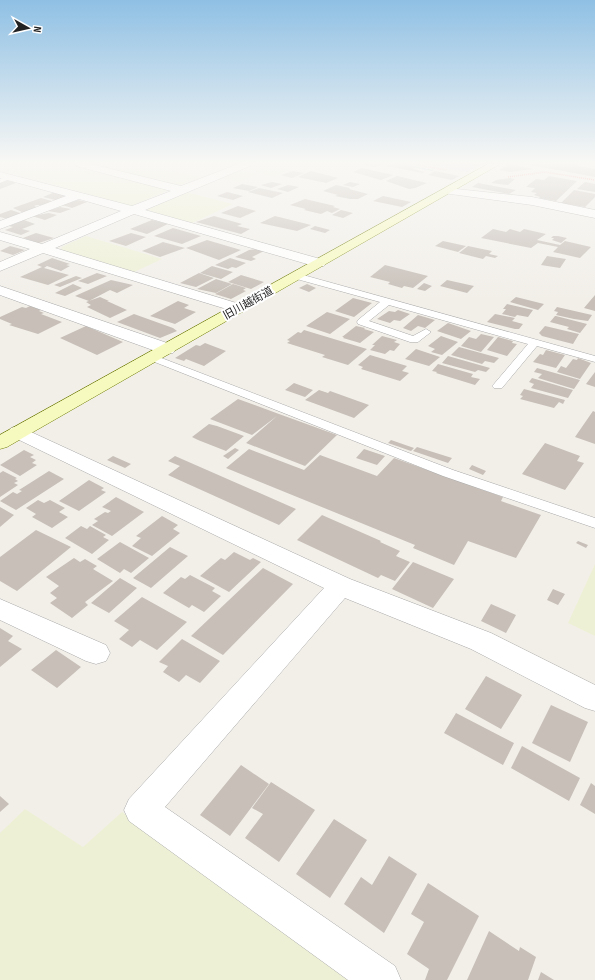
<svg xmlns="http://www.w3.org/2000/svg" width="595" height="980" font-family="'Sofia Sans Condensed','Noto Sans JP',sans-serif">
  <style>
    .industrial { fill: #ebdbe8 }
    .farmland { fill: #eef0d5 }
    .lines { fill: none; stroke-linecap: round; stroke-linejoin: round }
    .stream { fill: #aad3df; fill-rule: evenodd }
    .building { fill: #c7bfb8 }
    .lane-casing { stroke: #a9a9a9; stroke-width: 1 }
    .street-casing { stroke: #a9a9a9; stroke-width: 1 }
    .secondary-casing { stroke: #707d05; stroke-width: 1 }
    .path { stroke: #fa8072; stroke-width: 1.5; stroke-dasharray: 1 1; stroke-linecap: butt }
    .lane { fill: #fff; fill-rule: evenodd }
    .street { fill: #fff; fill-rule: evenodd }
    .secondary { fill: #f7fabf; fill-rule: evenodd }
    .labels { text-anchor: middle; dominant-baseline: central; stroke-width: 4; stroke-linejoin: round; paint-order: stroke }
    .far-street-label { font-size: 11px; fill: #222; stroke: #fff }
  </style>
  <rect width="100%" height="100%" fill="#f2efe9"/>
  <!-- industrial -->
  <path class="industrial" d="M424 164H482L467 172Z"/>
  <!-- farmland -->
  <path class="farmland" d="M15 164H68L168 188 169 190 131 206 0 170V168Z
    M90 164H143L202 177 184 184 176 185Z
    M255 164H333L317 171 298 167 273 177 243 168Z
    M240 170 257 174 239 182 221 178Z
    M186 192 233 204 192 223 149 211 148 209Z
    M86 236 162 259 132 273 61 250 62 247Z
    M595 564V636L568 623Z
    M25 809 83 847 122 812 354 980H0V833Z"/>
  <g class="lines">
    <!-- stream -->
    <path class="stream" d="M398 164H405L434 170 432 171Z"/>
  </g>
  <!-- building -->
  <path class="building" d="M360 164H383L374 167Z
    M392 164 416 167 413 169 425 172 422 173 387 166Z
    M509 164 533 169 510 172 499 170Z
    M525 164H577L575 165 595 169V177Z
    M362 168 393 175 381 180 353 172Z
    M293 171 304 173 292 178 281 175Z
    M311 171 338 178 326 183 298 177Z
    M435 171 459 176 452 180 428 175Z
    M397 176 427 183 415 188 409 189 386 181Z
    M549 176 577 181 556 201 539 198 540 197 534 195 537 193 531 192 535 188 526 187 536 179 544 180Z
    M510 178 515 179 508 185 491 183 496 180Z
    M9 180 16 183 0 189V183Z
    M272 182 282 184 271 188 261 185Z
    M350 182 360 184 353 187 343 185Z
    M585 182 595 184V192L577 189Z
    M478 183 516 190 509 194 472 187Z
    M242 184 258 187 249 191 233 188Z
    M288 185 299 187 288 192 277 189Z
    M336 185 350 188 349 189 368 194 358 199H350L335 196 338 195 323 191Z
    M259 188 283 193 272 198 248 192Z
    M574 190 595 194V197L585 207 561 203Z
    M55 192 69 196 59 201 43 197Z
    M227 192 243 196 233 200 217 196Z
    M383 196 411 202 402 207 373 201Z
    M41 198 55 202 44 206 37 205 34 206 39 208 24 213 13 208Z
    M305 199 335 206 333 207 340 209 332 213 327 211 321 214 304 210 306 209 290 205Z
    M78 200 87 202 72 208 62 205Z
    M238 206 256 211 240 218 221 213Z
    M60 207 71 209 60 213 48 211Z
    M11 210 23 214 8 219 0 217V214Z
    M341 210 353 213 343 218 332 215Z
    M49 213 57 215 45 220 32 216Z
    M214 216 242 224 237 226 250 229 241 234 196 222Z
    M275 216 311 225 297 231 260 223Z
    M24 220 35 224 22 229 30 231 21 235 5 230 13 227 9 226Z
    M152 220 168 224 147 234 130 229Z
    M315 226 330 230 325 233 310 229Z
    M173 228 201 236 182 244 154 236Z
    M493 229 506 232 510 229 520 232 524 229 546 234 537 240 560 245 565 241 591 247 580 258 553 252 558 247 538 243 531 248 481 238Z
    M36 233 54 238 39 243 23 238Z
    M131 233 146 237 126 246 109 241Z
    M553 236H558L567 238 561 243 552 240 554 238H551Z
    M207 240 241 250 219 260 186 248Z
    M443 241 466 246 458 252 435 246Z
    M163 242 185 248 160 257 142 251Z
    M10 246 25 250 13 255 0 251Z
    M468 246 492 251 489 254 498 256 495 258 486 256 483 259 459 253Z
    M256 249 264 251 252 257 256 259 251 261 235 257 249 250Z
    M547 256 566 259 560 268 541 265Z
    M52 258 70 264 66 265 70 266 61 271 47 266 44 268 69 275 48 285 20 277 42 267 37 265Z
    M230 258 246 263 236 268 232 267 228 269 215 265Z
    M385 265 428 276 413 288 404 286 402 288 388 284 390 282 370 277Z
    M212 266 233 272 221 279 200 273Z
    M97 273 107 276 88 284 78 281Z
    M199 273 214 278 196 287 180 283Z
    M241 275 264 282 251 289 228 282Z
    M76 276 82 278 60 287 54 285Z
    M216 279 232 284 216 293 197 289Z
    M111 280 133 285 117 293 110 290 89 301 75 296Z
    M447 280 474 286 467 293 440 286Z
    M424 283 432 286 425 291 417 289Z
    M73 284 82 288 65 296 55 293Z
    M233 284 246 288 243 290 246 291 231 299 215 294Z
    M307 284 316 288 309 292 299 288Z
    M595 295V311L584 308Z
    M100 297 109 301H107L127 310 110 318 87 307 91 305 86 302Z
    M516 297 544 304 538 310 510 302Z
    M353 298 372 303 354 317 335 311Z
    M178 301 189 305 184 308 196 312 175 324 150 316Z
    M507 304 533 310 528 317 517 315 515 317 502 314 506 309H503Z
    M30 306 41 310 39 311 44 313 41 314 62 322 38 334 9 325 12 324 0 319V317L22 307 26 308Z
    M557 307 592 315 588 321 574 319 556 315 558 312 554 311Z
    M398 310 410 314 400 321 394 320 390 323 377 319 389 311 395 312Z
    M327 312 350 319 330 334 306 326Z
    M134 314 173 328 177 331 160 338 117 322Z
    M495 314 515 318 512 321 523 324 519 329H515L487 322Z
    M418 315 435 320 425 328 418 326 411 331 403 328Z
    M555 316H556L587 324 580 333 567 329 569 327 550 322Z
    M448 323 471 331 461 339 437 331Z
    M86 326 123 342 97 355 60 338Z
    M356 326 365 328 364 329 374 332 360 343 343 338 344 337H342Z
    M545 326 579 334 573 344 542 336 539 333Z
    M304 330 367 349 348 365 322 357 325 355 287 343 290 341 287 340 298 332 301 333Z
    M481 334 494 337 481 352 461 346 469 337 476 339Z
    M382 336 397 340 394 342 400 344 394 351 390 350 385 354 370 350 375 345H372Z
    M441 336 458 342 442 355 431 352 435 349 428 346Z
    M498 337 513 341 512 343 517 344 507 356 487 350Z
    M205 343 226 351 204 366 186 359 184 361 175 358 196 345 200 346Z
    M459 347 499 358 494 363 485 361 482 364 451 355Z
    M416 349 440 357 429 366 405 359Z
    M546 350 565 355 556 368 533 362 540 354 543 355Z
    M370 355 407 366 402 371 409 373 400 381 361 369 363 367 358 365Z
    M448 356 490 368 486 372 478 370 475 372 442 363Z
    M578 358 591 363 580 379 557 372 561 366 566 368 573 359 577 360Z
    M438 364 473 374 471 377 480 379 475 385 436 373 437 372 432 371Z
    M537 368 580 380 574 389 538 378 542 374 534 372Z
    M595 372V387L586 384Z
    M532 378 573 390 568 398 531 388 534 384 529 382Z
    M294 383 313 390 305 397 285 390Z
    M524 389 565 400 563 404 559 402 554 408 520 399 523 396 520 395Z
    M319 390 328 393 330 391 369 405 354 418 305 400Z
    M238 399 279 414 337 435 305 466 246 443 277 416 252 435 210 419Z
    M593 411 595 412V444L575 437Z
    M209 424 217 426 244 436 226 451 198 440 203 436 198 440 192 437Z
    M391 440 414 448 411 451 388 443Z
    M545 443 580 456 577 461 584 463 565 490 522 474Z
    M417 447 452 458 448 463 413 451Z
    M235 448 239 450 228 459 223 456Z
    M249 449 304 470 320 455 377 476 394 458 503 497 501 501 541 515 516 558 468 541 454 565 413 548 415 545 226 468Z
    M364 449 385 456 377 465 356 458Z
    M24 450 34 455 30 457 36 460 32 463 37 465 20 476 0 465Z
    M113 456 131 464 125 468 107 460Z
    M175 456 296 509 279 525 168 475 180 466 168 461Z
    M472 465 486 471 483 475 469 469Z
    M3 471 17 478 15 479 18 481 14 483 18 485 0 497V473Z
    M49 471 64 479 16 510 0 501 13 492 17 494 22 491 19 490Z
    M89 480 104 488 101 490 106 492 79 511 59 501Z
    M116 497 144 512 112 536 92 525 98 521 94 519 105 512 108 513 111 511 102 507Z
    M38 500 44 503 50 500 65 508 59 512 68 517 52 528 32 517 36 514 26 508Z
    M0 507 14 515 0 527Z
    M322 515 381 541 380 542 400 551 396 556 410 562 395 581 381 575 378 578 297 540Z
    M162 516 178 525 173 529 180 533 152 556 132 546 141 538 136 536Z
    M81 526 87 529 90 526 106 535 103 537 109 540 92 554 65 538Z
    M36 530 71 547 17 591 0 581V557Z
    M578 541 588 545 586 548 576 543Z
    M120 542 149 558 131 573 124 569 120 573 97 559Z
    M170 547 188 556 151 588 133 578Z
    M234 552 250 560 253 558 261 562 229 592 200 576 221 558 225 560Z
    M74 558 80 562 85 559 97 566 93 569 113 581 85 602 88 605 72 618 50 603 57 598 50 593 59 586 46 577Z
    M413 562 454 579 433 608 392 589Z
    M263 568 293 584 223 655 191 636Z
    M190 575 215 588 212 591 221 596 204 612 192 605 189 608 163 593 181 577 185 579Z
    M120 578 137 588 109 613 91 603Z
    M553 589 565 594 558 605 547 600Z
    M142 597 187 622 157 650 140 640 132 647 119 639 129 630 114 621Z
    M491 604 516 615 506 633 481 621Z
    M0 628 13 636 8 641 22 649 0 667Z
    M182 639 220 661 200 683 186 675 179 682 163 672 168 666 159 662Z
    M56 650 81 667 57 688 31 670Z
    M486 676 522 695 501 729 465 709Z
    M551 705 588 722 570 762 532 743Z
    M456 713 514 743 503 765 444 733Z
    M522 746 580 778 569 801 511 768Z
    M241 765 269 784 230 836 200 815Z
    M271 782 315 810 279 862 245 838 263 814 252 808Z
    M591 783 595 786V814L580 805Z
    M0 796 9 804 0 812Z
    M334 819 367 840 330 898 296 874Z
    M389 856 417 874 384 933 344 904 361 877 372 885Z
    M428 883 479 916 447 980H425L429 969 407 954 424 922 411 914Z
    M489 931 519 951 520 947 536 957 528 980H467Z
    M541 972 554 980H538Z"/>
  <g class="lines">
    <defs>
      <path id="lane" d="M10 175 13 177 12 178 0 183V179Z
        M296 273 595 356V362L537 346 502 388H494L492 386 494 384 528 344 389 305 369 321 413 336 426 329 431 332 418 342H410L358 324 357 322 358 320 380 302 293 278 291 276Z
        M151 354 453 470 595 518V528L443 476 147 359 145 357Z"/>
      <path id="street" d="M75 164H91L181 186 238 164H251L250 166 145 210 324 260 326 263 324 266H314L134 214 55 248 243 305 246 308 243 311H233L43 253 0 271V262L30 249 0 240V232L42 244 121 211 79 199 0 229V221L66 196 0 178V172L132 206 171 191 76 166Z
        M447 188 532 197 595 210V218L532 205 443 193 441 191Z
        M0 286 173 345 176 349 173 353 167 354 161 353 0 295Z
        M18 426 350 579 491 633 595 685V711L585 708 471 649 345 598 165 807 395 966 401 980H348L129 821 124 810 129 799 324 588 11 436 8 432 11 428Z
        M0 599 106 645 110 653 106 661 96 664 86 661 0 620Z"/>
      <path id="secondary" d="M488 164H500L7 447 0 449V435Z"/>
    </defs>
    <!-- lane casing -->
    <use href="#lane" class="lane-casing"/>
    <!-- street casing -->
    <use href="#street" class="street-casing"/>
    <!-- secondary casing -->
    <use href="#secondary" class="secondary-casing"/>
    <!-- path -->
    <path class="path" d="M412 164 446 170
      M508 177 545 172 595 180"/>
    <!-- lane -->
    <use href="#lane" class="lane"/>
    <!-- street -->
    <use href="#street" class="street"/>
    <!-- secondary -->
    <use href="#secondary" class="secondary"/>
  </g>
  <!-- sky -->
  <linearGradient id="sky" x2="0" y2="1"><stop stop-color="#8fc0e4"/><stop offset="0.54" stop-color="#f9f8f5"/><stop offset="1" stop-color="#f9f8f5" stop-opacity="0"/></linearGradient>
  <rect width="595" height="301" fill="url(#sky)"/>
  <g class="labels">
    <!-- far-street labels -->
    <g class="far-street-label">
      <text transform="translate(248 303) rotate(-29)">旧川越街道</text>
    </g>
  </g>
  <!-- north arrow -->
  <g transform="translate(28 28) rotate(98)" stroke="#ffffff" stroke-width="3" paint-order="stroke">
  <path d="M0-3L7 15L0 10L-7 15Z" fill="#222222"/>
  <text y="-6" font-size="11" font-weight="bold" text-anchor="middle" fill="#222222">N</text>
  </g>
</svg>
